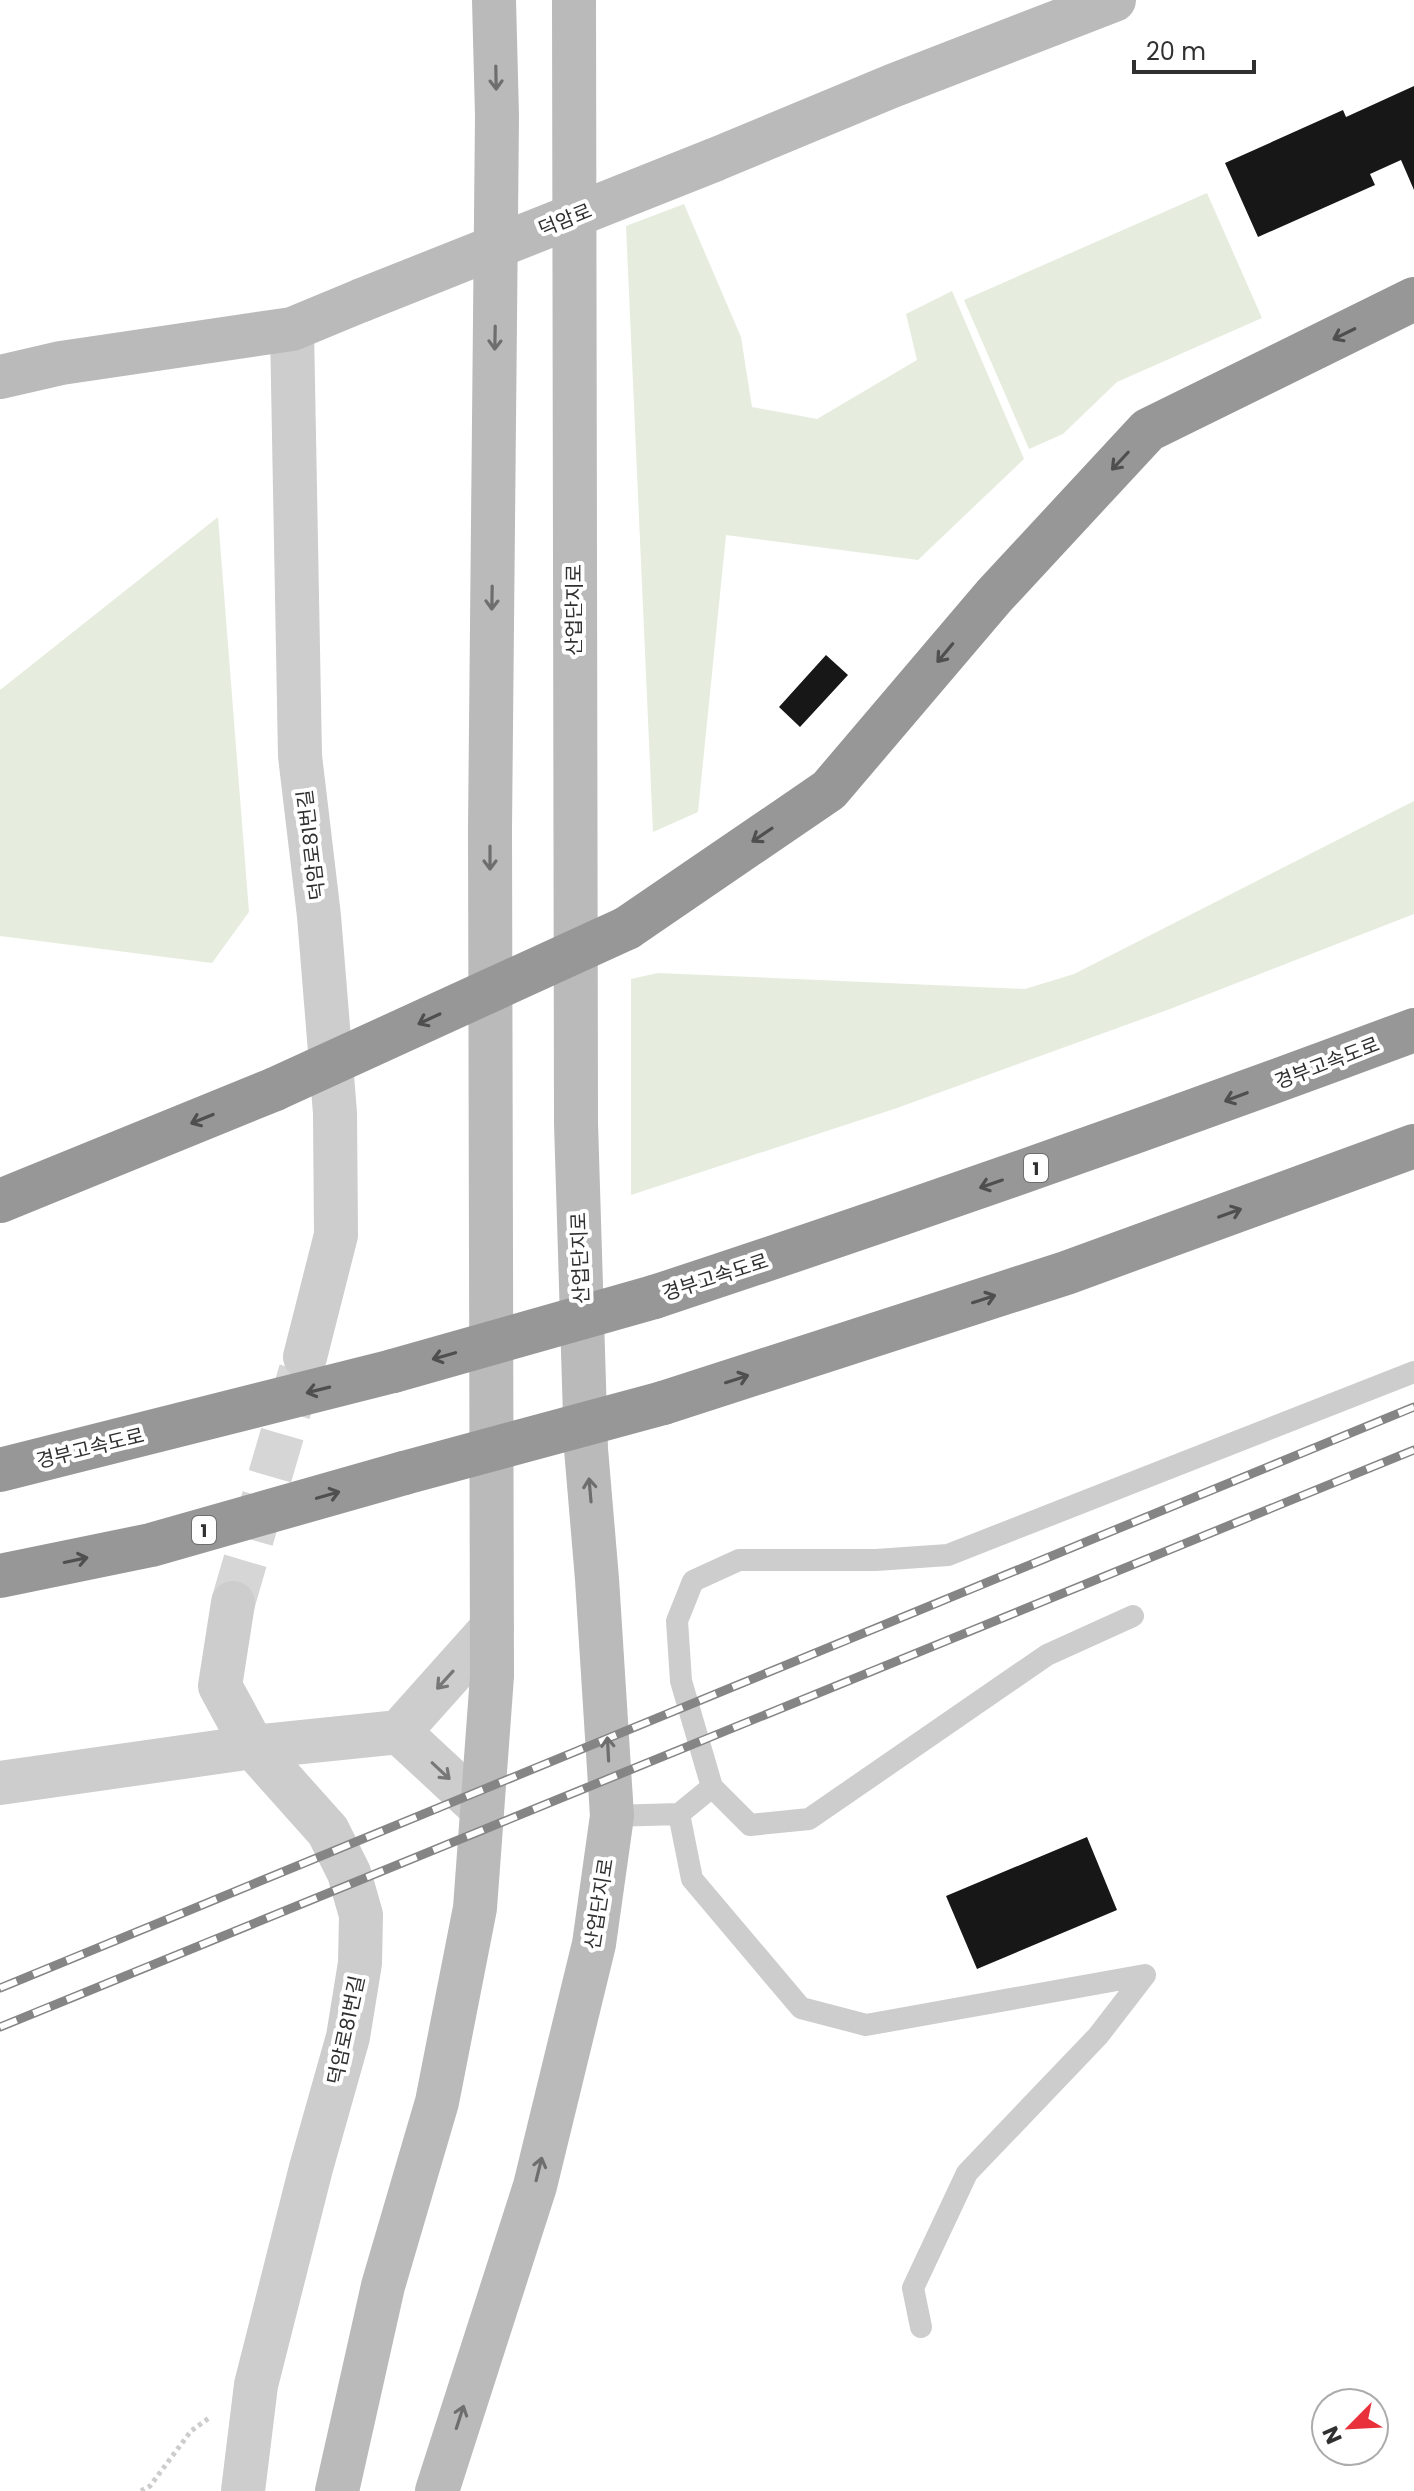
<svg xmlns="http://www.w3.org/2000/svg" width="1414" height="2491" font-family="Poppins,'Noto Sans KR',sans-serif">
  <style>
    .green { fill: #e6edde }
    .building { fill: #171717 }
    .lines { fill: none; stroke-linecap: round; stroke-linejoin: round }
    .street-tunnel { stroke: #d6d6d6; stroke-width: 44; stroke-dasharray: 44 22; stroke-linecap: butt }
    .path { stroke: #cdcdcd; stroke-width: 5; stroke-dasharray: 4 4; stroke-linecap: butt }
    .lane { stroke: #cdcdcd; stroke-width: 22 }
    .street { stroke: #cdcdcd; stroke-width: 44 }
    .secondary { stroke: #bababa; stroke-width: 44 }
    .highway { stroke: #979797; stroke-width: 44 }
    .rail-casing { stroke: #858585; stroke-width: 9 }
    .rail { stroke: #fff; stroke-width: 6; stroke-dasharray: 18; stroke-linecap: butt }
    .secondary-bridge { stroke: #bababa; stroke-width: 44 }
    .highway-bridge { stroke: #979797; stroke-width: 44 }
    .oneway { stroke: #6e6e6e }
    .oneway2 { stroke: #4f4f4f }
    .oneway3 { stroke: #777 }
    .labels { text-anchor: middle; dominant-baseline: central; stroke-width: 8; stroke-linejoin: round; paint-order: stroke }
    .shield { fill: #fff; stroke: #6e6e6e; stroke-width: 2 }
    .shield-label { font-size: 18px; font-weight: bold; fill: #303030 }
    .street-label { font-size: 20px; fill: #303030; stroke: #fff }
  </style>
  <rect width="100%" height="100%" fill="#fff"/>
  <!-- green -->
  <path class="green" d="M1207 193 1262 318 1117 382 1063 434 1029 449 964 300Z
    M684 204 741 337 752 407 817 419 917 360 906 314 952 291 1024 459 918 560 726 535 698 812 653 832 626 226Z
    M218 517 249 912 212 963 0 936V690Z
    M1414 801V914L1170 1009 897 1108 631 1195V979L658 973 1025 989 1074 974Z"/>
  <!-- building -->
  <path class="building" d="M1414 86V190L1401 160 1370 174 1375 185 1258 237 1225 163 1343 110 1346 117Z
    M826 655 848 675 800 727 779 707Z
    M1087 1837 1117 1910 977 1969 946 1896Z"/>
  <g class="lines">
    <!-- street-tunnel -->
    <path class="street-tunnel" d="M233 1603 303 1363"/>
    <!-- path -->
    <path class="path" d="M141 2491 150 2486 191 2431 209 2418"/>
    <!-- lane -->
    <path class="lane" d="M1133 1616 1047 1655 809 1819 750 1825 712 1787 681 1681 677 1621 693 1581 739 1560H876L948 1555 1414 1372
      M679 1814 712 1787
      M612 1816 679 1814 692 1879 801 2008 866 2025 1145 1975 1098 2036 967 2173 913 2288 921 2327"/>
    <!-- street -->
    <path class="street" d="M292 329 300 756 319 916 335 1113 336 1235 305 1357
      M233 1603 220 1686 253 1747 328 1831 349 1873 361 1915 360 1963 348 2037 311 2168 256 2385 243 2491
      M399 1732 482 1809
      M0 1783 253 1747 399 1732 492 1628"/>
    <!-- secondary -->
    <path class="secondary" d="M714 160 892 86 1114 0
      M0 377 61 363 292 329 362 300
      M337 2491 383 2286 437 2102 475 1908 492 1676 490 829 497 116 494 0
      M437 2491 535 2186 594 1944 612 1816 597 1579 586 1449 576 1123 574 0"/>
    <!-- highway -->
    <path class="highway" d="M627 928 829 790 994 596 1148 430 1414 299
      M0 1201 275 1089
      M654 1297C909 1213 1162 1124 1414 1030
      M663 1403 1066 1273 1414 1146
      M0 1470 393 1371
      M0 1576 151 1545 404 1473"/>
    <defs>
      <path id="rail" d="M0 1988 1414 1407
        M0 2027 1414 1450"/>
    </defs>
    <!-- rail casing -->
    <use href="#rail" class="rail-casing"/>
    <!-- rail -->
    <use href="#rail" class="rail"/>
    <!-- secondary-bridge -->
    <path class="secondary-bridge" d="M362 300 714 160"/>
    <!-- highway-bridge -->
    <path class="highway-bridge" d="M275 1089 627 928
      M393 1371 654 1297
      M404 1473 663 1403"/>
  </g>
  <!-- one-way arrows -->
  <defs><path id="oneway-shaft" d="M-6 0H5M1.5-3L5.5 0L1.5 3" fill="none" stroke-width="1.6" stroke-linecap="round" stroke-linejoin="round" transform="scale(2)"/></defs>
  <g class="oneway">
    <use href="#oneway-shaft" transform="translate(496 78) rotate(89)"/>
    <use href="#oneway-shaft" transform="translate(495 338) rotate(91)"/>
    <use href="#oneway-shaft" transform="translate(492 598) rotate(91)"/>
    <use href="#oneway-shaft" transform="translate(490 858) rotate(90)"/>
    <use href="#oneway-shaft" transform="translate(590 1490) rotate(-95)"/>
    <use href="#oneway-shaft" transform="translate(608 1749) rotate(-93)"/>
    <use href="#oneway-shaft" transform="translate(539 2169) rotate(-76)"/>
    <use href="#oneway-shaft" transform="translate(460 2417) rotate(-72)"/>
  </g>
  <g class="oneway2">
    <use href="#oneway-shaft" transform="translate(1344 334) rotate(154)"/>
    <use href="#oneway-shaft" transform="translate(1120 461) rotate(133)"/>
    <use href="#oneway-shaft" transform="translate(945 653) rotate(130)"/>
    <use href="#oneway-shaft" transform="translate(762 835) rotate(146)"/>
    <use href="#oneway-shaft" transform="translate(429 1019) rotate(155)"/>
    <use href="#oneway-shaft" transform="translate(1236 1097) rotate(159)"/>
    <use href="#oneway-shaft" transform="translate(202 1119) rotate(158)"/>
    <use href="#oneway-shaft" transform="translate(991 1184) rotate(161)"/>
    <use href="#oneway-shaft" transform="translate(1230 1213) rotate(-20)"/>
    <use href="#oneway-shaft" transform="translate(984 1299) rotate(-18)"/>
    <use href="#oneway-shaft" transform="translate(444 1356) rotate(164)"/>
    <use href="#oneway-shaft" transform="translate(737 1379) rotate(-18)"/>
    <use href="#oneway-shaft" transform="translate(318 1390) rotate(166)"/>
    <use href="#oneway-shaft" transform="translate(328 1495) rotate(-16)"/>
    <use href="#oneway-shaft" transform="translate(76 1560) rotate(-12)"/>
  </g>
  <g class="oneway3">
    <use href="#oneway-shaft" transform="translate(445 1680) rotate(132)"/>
    <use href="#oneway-shaft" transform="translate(441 1771) rotate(43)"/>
  </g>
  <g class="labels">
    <!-- shield labels -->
    <g class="shield">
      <rect x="1024" y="1154" width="24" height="28" rx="6"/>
      <rect x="192" y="1516" width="24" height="28" rx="6"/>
    </g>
    <g class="shield-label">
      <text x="1036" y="1168">1</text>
      <text x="204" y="1530">1</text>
    </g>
    <!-- street labels -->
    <g class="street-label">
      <text transform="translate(565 220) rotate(-22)">덕암로</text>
      <text transform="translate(574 610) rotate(-90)">산업단지로</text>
      <text transform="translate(311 845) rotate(-97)">덕암로81번길</text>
      <text transform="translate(1327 1063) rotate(-21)">경부고속도로</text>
      <text transform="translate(580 1258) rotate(-92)">산업단지로</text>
      <text transform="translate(715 1277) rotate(-18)">경부고속도로</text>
      <text transform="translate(90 1448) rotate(-14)">경부고속도로</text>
      <text transform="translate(599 1904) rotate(-81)">산업단지로</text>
      <text transform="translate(346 2030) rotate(-78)">덕암로81번길</text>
    </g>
  </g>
  <!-- north arrow -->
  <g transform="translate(1350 2427) rotate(246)"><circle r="38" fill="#ffffff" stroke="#acacac" stroke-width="2"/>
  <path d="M0-6L14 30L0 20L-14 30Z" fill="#e9313b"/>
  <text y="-12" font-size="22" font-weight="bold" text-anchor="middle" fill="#303030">N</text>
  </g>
  <!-- scale -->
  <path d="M1134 60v12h120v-12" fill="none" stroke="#303030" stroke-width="4"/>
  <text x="1146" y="60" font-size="24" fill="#303030" stroke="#ffffff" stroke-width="6" paint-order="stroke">20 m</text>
</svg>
